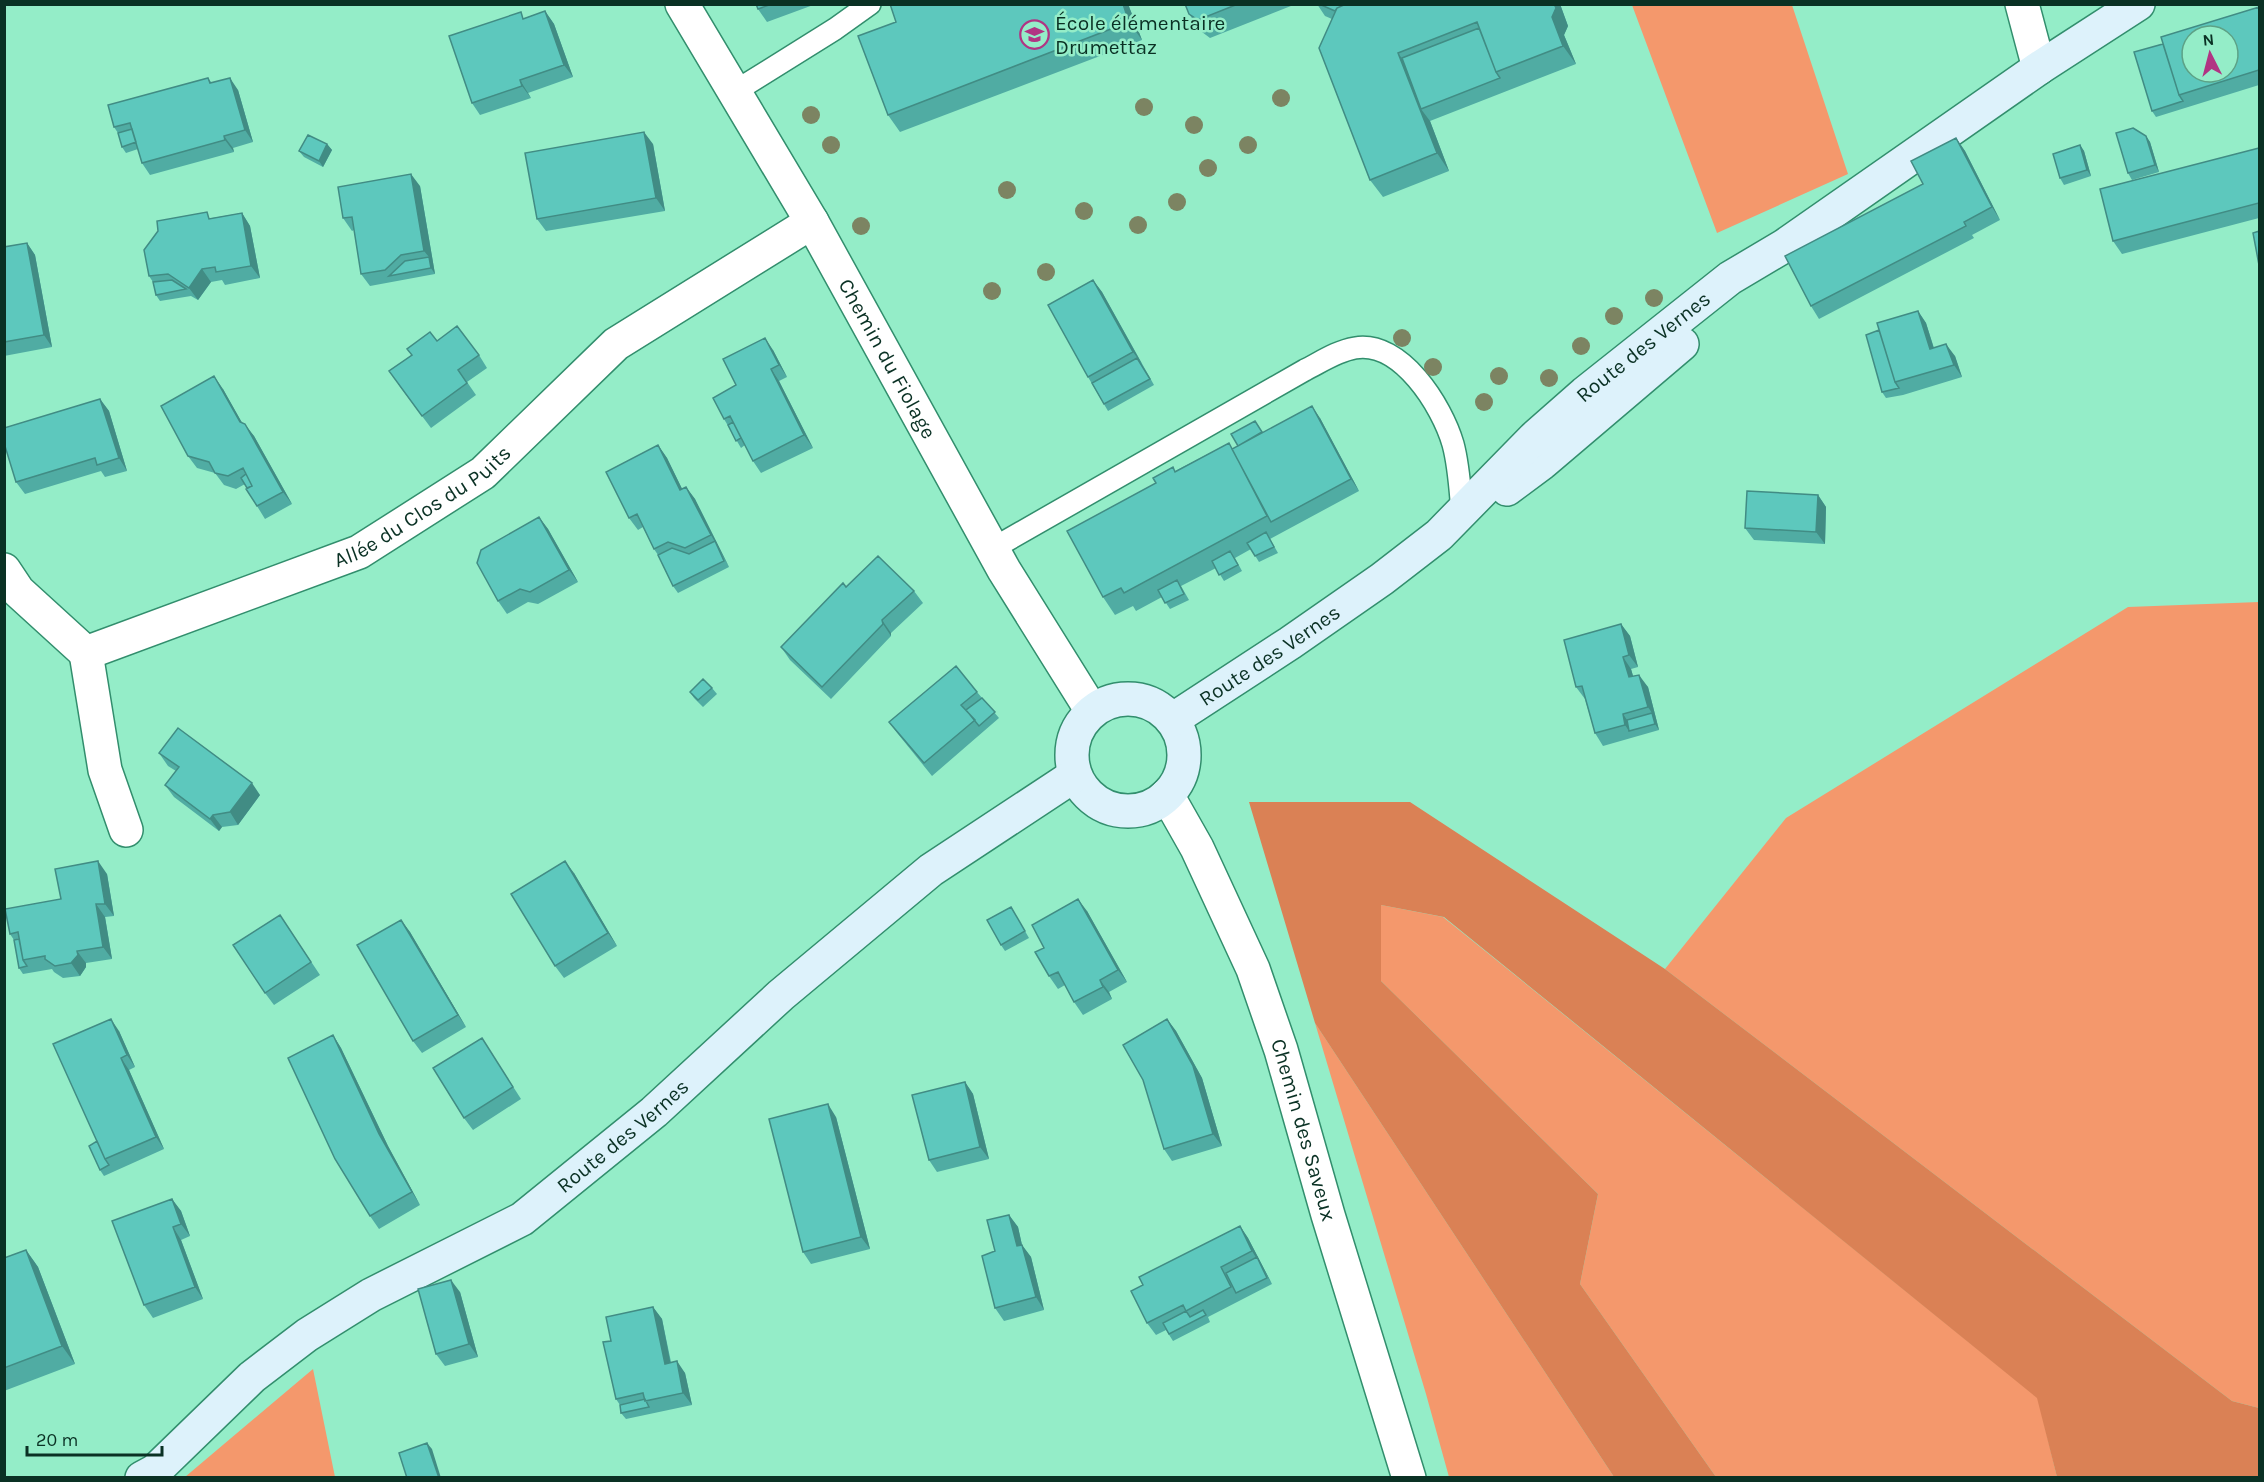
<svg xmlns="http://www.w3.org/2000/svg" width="2264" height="1482" font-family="Karla,sans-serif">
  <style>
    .green { fill: #f4986c }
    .forest { fill: #da8155 }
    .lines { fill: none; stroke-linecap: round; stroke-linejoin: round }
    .service-casing { stroke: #328e6d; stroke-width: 24 }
    .minor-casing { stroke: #328e6d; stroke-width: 36 }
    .secondary-casing { stroke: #328e6d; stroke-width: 36 }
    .service { stroke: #fff; stroke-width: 21 }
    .minor { stroke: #fff; stroke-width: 33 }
    .secondary { stroke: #ddf2fb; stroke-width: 33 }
    .tree { fill: #7c8462 }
    .wall { fill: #50aca3 }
    .shaded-wall { fill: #418c84 }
    .building { fill: #5dc8bd; stroke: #418c84; stroke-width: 1.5; fill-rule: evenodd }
    .labels { text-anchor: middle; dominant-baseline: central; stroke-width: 5; stroke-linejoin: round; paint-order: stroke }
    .poi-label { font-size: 21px; fill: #0a3124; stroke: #94edc8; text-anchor: start }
    .street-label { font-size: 21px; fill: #0a3124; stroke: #94edc8 }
  </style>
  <rect width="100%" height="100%" fill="#94edc8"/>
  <!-- green -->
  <path class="green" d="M1632 5H1792L1848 174 1717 233Z
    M2259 602V1408L2232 1401 1665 969 1786 818 2128 607Z
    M1381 905 1443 917 2038 1398 2057 1477H1716L1580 1284 1598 1194 1381 981Z
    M1315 1023 1614 1477H1449L1426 1394Z
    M313 1369 335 1477H185Z"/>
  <!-- forest -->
  <path class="forest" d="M1249 802H1410L1665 969 2232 1401 2259 1408V1477H2057L2037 1398 1444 917 1381 905V981L1598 1194 1580 1284 1716 1477H1614L1315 1023Z"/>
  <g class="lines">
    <defs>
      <path id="service" d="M734 92 835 29 870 4
        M992 549 1305 370C1321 362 1337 351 1355 348 1401 340 1442 406 1453 444 1459 466 1460 489 1462 512"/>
      <g id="minor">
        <path id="s1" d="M682 4 812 222 1004 570 1092 711"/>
        <path d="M2022 4 2039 68"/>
        <path id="s2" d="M4 570 18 591 86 653 359 552 483 473 616 344 812 222"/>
        <path d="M86 653 105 770 126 830"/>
        <path id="s3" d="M1167 795 1197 848 1253 969 1281 1050 1328 1215 1409 1478"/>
      </g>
      <g id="secondary">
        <path d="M1507 489 1542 463 1682 344"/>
        <circle cx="1128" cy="755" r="56"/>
        <path id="s4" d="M1172 720 1290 643 1382 579 1439 535 1534 438 1585 393 1730 278 1784 246 2039 68 2138 4"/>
        <path id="s5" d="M142 1478 155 1471 252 1377 307 1335 371 1295 522 1219 654 1112 781 995 931 870 1075 775"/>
      </g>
    </defs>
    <!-- service casing -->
    <use href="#service" class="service-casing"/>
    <!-- minor casing -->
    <use href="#minor" class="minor-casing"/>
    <!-- secondary casing -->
    <use href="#secondary" class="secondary-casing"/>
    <!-- service -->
    <use href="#service" class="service"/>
    <!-- minor -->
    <use href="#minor" class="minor"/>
    <!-- secondary -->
    <use href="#secondary" class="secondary"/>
  </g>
  <!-- trees -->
  <g class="tree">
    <circle cx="1281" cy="98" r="9"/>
    <circle cx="1144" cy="107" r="9"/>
    <circle cx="811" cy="115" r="9"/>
    <circle cx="1194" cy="125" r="9"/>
    <circle cx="831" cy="145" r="9"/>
    <circle cx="1248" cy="145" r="9"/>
    <circle cx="1208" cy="168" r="9"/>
    <circle cx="1007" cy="190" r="9"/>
    <circle cx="1177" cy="202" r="9"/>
    <circle cx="1084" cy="211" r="9"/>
    <circle cx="1138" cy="225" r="9"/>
    <circle cx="861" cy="226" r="9"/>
    <circle cx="1046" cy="272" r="9"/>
    <circle cx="992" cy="291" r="9"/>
    <circle cx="1654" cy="298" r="9"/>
    <circle cx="1614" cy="316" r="9"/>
    <circle cx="1402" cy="338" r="9"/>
    <circle cx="1581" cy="346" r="9"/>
    <circle cx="1433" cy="367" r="9"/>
    <circle cx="1499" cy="376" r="9"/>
    <circle cx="1549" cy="378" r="9"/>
    <circle cx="1484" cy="402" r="9"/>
  </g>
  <!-- wall -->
  <path class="wall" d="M756 4H816L767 22 758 9Z
    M1128 4 1142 40 900 132 888 115Z
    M1185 4H1296L1210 38 1202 32 1189 14Z
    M1317 4H1560L1568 26 1564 35 1576 64 1430 121 1449 171 1383 197 1370 180 1332 19 1325 16Z
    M2259 7V85L2156 117 2152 111 2163 44Z
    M545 11 554 24 573 77 528 93 531 98 480 115 472 103 525 18Z
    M208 78 211 82 238 90 253 142 233 148 234 152 150 175 142 163 138 149 126 153 122 147 118 133 114 127Z
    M2146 136 2150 142 2159 172 2132 180 2128 173Z
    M1956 138 1965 151 2000 220 1972 235 1974 238 1819 319 1811 306 1923 184Z
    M327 144 332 150 323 167 304 157 299 151Z
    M653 144 665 211 546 231 537 219Z
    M2080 145 2084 151 2091 176 2064 185 2060 178Z
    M2259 148V218L2122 254 2113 241Z
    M420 186 435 274 370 286 361 274 354 230 352 231 343 218Z
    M242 213 250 226 260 278 225 285 222 280 211 282 198 300 191 296 160 301 156 295 153 282 149 276 212 218Z
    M27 243 35 255 52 347 4 356V247Z
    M1093 280 1102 292 1154 385 1108 411 1088 377Z
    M1918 311 1926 323 1934 348 1955 356 1962 377 1903 395 1886 398 1882 392Z
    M437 341 479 355 487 368 467 382 476 395 431 428 398 384Z
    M773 350 787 377 779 381 813 448 761 473 753 461 745 445 741 448 724 419 736 385Z
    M223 389 242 423 254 436 292 504 265 519 257 506 245 484 236 489 224 485 215 473 197 468 188 456Z
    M100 399 109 411 127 471 105 477 101 471 25 494 16 482Z
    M1320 418 1359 491 1270 539 1278 553 1259 562 1251 549 1235 558 1242 571 1224 581 1216 568 1181 586 1189 600 1170 609 1162 597 1136 611 1133 606 1115 615 1103 597 1156 483 1175 471 1229 443 1232 449 1238 446 1255 421 1263 433Z
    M658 445 667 458 682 489 686 487 695 499 729 567 678 593 673 586 658 555 654 549 643 527 638 530 629 518Z
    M1818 495 1826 507 1825 544 1754 540 1745 528Z
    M539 517 548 529 578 582 538 604 528 602 507 614 498 601Z
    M846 587 914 591 923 603 891 633V636L831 699 790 660 781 647Z
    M1621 624 1630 636 1638 667 1631 669 1633 676 1648 687 1659 730 1603 746 1595 733 1585 699 1576 687Z
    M712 688 717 694 703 707 694 698 690 692Z
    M977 692 999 718 932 776 898 734 889 722Z
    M159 753 260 795 238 825 222 827 219 831 174 797 165 785 176 771 168 766Z
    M574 873 617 946 564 978 555 966Z
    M107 874 114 916 105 917 112 959 86 963V967L80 976 63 978 54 972 52 969 23 974 19 968 14 940 10 934Z
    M1011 907 1029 938 1005 951 1001 945Z
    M1087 911 1127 982 1109 992 1112 999 1083 1015 1074 1002 1065 985 1058 989 1049 976 1044 948Z
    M280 915 320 975 274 1005 265 993Z
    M401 920 410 932 466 1027 422 1053 413 1041Z
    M1167 1019 1176 1031 1202 1078 1222 1146 1172 1161 1164 1149Z
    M119 1031 135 1067 129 1070 164 1149 104 1176 100 1170 97 1141Z
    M333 1035 341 1048 388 1146 420 1205 379 1229 370 1216Z
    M490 1051 521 1099 473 1130 464 1118Z
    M965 1082 973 1094 989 1159 937 1172 929 1160Z
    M836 1117 870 1249 811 1264 803 1252Z
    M172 1199 181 1211 190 1236 181 1240 203 1299 153 1318 144 1305Z
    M1009 1215 1018 1227 1022 1245 1031 1257 1044 1310 1004 1321 995 1308V1251Z
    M1240 1226 1248 1238 1272 1284 1208 1317 1210 1322 1173 1341 1166 1330 1156 1335 1147 1323 1143 1285Z
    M26 1250 38 1267 75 1364 4 1391V1258Z
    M460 1292 478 1357 445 1366 436 1354Z
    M653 1307 662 1319 671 1362 685 1373 692 1405 626 1419 621 1413 620 1405 616 1399 611 1341Z"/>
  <!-- shaded-wall -->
  <path class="shaded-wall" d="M1123 4H1128L1142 40 1129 22Z
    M1554 4H1560L1568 26 1564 35 1576 64 1563 46 1552 17Z
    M545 11 554 24 573 77 564 65Z
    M1398 53 1410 70 1421 109 1430 121 1449 171 1437 153Z
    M230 78 238 90 253 142 245 130Z
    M520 80 528 93 531 98 522 86Z
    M644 132 653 144 665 211 656 198Z
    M224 136 233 148 234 152 225 140Z
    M2146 136 2150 142 2159 172 2155 165Z
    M1956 138 1965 151 2000 220 1992 207Z
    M327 144 332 150 323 167 319 161Z
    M2080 145 2084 151 2091 176 2087 170Z
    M411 174 420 186 435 274 431 268 429 257 424 251Z
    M242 213 250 226 260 278 251 266Z
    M27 243 35 255 52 347 44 335Z
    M202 269 211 282 198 300 189 288Z
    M1093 280 1102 292 1142 364 1133 352Z
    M1918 311 1926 323 1938 362 1930 349Z
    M765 338 773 350 787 377 779 365Z
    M1946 344 1955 356 1962 377 1954 365Z
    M771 369 779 381 813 448 804 435Z
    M214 376 223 389 249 435 240 422Z
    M100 399 109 411 127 471 119 458Z
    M1312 406 1320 418 1359 491 1351 479Z
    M245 424 254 436 292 504 283 492Z
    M658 445 667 458 689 503 680 490Z
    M686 487 695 499 729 567 711 535Z
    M1818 495 1826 507 1825 544 1816 532Z
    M539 517 548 529 578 582 569 570Z
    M882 620 891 633V636L883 624Z
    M1621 624 1630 636 1638 667 1629 655Z
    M1623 657 1631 669 1637 690 1629 677Z
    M1639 675 1648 687 1659 730 1655 724 1652 713 1648 707Z
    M1623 714 1631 726 1629 731 1625 725Z
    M252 783 260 795 238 825 230 812Z
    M213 815 222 827 219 831 210 819Z
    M98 861 107 874 114 916 105 904Z
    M565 861 574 873 617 946 608 933Z
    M1078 899 1087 911 1127 982 1118 970Z
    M96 904 105 917 112 959 103 947Z
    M401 920 410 932 466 1027 458 1015Z
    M77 951 86 963V967L80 976 71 963Z
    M1100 980 1109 992 1112 999 1103 987Z
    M111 1019 119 1031 135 1067 127 1055Z
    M1167 1019 1176 1031 1202 1078 1222 1146 1213 1134Z
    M333 1035 341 1048 388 1146 420 1205 412 1192 379 1134Z
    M121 1058 129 1070 164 1149 156 1137Z
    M965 1082 973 1094 989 1159 980 1147Z
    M828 1104 836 1117 870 1249 861 1237Z
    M172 1199 181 1211 190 1236 181 1224Z
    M1009 1215 1018 1227 1022 1245 1031 1257 1044 1310 1036 1297 1017 1246Z
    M1240 1226 1248 1238 1272 1284 1252 1251Z
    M173 1227 181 1240 203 1299 195 1287Z
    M26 1250 38 1267 75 1364 62 1346Z
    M451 1280 460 1292 478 1357 469 1344Z
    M653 1307 662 1319 673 1376 665 1364Z
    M677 1361 685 1373 692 1405 683 1393Z
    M427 1443 432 1449 441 1478H439Z"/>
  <!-- building -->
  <path class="building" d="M756 4H772L758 9Z
    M890 4H1123L1129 22 888 115 858 36 896 22Z
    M1185 4H1238L1198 20 1189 14Z
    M1319 4H1346L1337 8 1335 11Z
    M1346 4H1554L1556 8 1552 17 1563 46 1496 72 1477 22 1398 53 1437 153 1370 180 1319 48 1337 8Z
    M2259 7V70L2179 95 2161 37ZM2192 36H2228V72H2192Z
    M545 11 564 65 520 80 522 86 472 103 449 36 521 12 523 19Z
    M1479 28 1496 72 1500 78 1421 109 1402 58Z
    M2163 44 2179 95 2183 101 2152 111 2134 52Z
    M208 78 210 83 230 78 245 130 224 136 225 140 142 163 130 123 114 127 108 105Z
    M2133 128 2146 136 2155 165 2128 173 2116 133Z
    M132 129 136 142 122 147 118 133Z
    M644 132 656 198 537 219 525 153Z
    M308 135 327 144 319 161 299 151Z
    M1956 138 1992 207 1964 222 1966 226 1811 306 1785 256 1923 184 1911 161Z
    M2080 145 2087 170 2060 178 2053 154Z
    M2259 148V203L2113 241 2100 189Z
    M411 174 424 251 401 255 385 270 361 274 352 217 343 218 338 187Z
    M207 212 209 219 242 213 251 266 216 272 215 267 202 269 189 288 168 274 149 276 144 250 158 231 157 221Z
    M2259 231V265L2253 233Z
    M27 243 44 335 4 342V247Z
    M429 257 431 268 389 276 405 261Z
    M172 280 186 289 156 295 153 282Z
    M1093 280 1133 352 1088 377 1048 305Z
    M1918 311 1930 349 1946 344 1954 365 1895 382 1877 323Z
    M457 326 479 355 458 370 467 383 422 416 389 371 412 355 407 349 430 332 437 341Z
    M1879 330 1895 382 1899 388 1882 392 1866 335Z
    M765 338 779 365 771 369 804 435 753 461 730 416 724 419 713 398 736 385 723 359Z
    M1137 358 1150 379 1104 404 1092 383Z
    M214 376 240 422 245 424 283 492 257 506 246 489 252 486 243 468 228 476 215 473 209 462 188 456 161 406Z
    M100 399 119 458 97 465 95 458 16 482 4 443V428Z
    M1312 406 1351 479 1271 522 1232 449Z
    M1255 421 1262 432 1238 446 1231 434Z
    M733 422 741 438 736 441 728 425Z
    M1229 443 1267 516 1124 593 1121 588 1103 597 1067 531 1156 483 1153 478 1173 467 1175 472Z
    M658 445 680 490 686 487 711 535 685 548 668 542 654 549 637 514 629 518 606 472Z
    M246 474 252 486 247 488 241 478Z
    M1747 491 1818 495 1816 532 1745 528Z
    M539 517 569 570 530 592 520 589 498 601 477 563 481 550Z
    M1266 532 1274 547 1255 556 1247 543Z
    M715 541 724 561 673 586 658 555 672 548 689 554Z
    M1230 551 1238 565 1219 575 1212 561Z
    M878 556 914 591 882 620 883 624 822 687 781 647 843 583 846 587Z
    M1177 580 1184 594 1165 603 1158 590Z
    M1621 624 1629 655 1623 657 1629 677 1639 675 1648 707 1623 714 1625 725 1595 733 1582 686 1576 687 1564 640Z
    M956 666 977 692 961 705 975 720 924 763 889 722Z
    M703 679 712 688 698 700 690 692Z
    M982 698 995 712 979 726 966 710Z
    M1652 713 1655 724 1629 731 1627 720Z
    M178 728 252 783 230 812 213 815 210 819 165 785 179 767 159 753Z
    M98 861 105 904H96L103 947 77 951 78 955 71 963 55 966 45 959V956L23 960 18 932 10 934 5 909 61 899 55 869Z
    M565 861 608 933 555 966 511 894Z
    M1078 899 1118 970 1100 980 1103 987 1074 1002 1058 972 1049 976 1035 952 1044 948 1032 925Z
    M1011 907 1025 931 1001 945 987 920Z
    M280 915 311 962 265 993 233 945Z
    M401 920 458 1015 413 1041 357 945Z
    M19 939 23 960 27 966 19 968 14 940Z
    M111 1019 127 1055 121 1058 156 1137 105 1159 53 1044Z
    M1167 1019 1193 1066 1213 1134 1164 1149 1143 1080 1123 1045Z
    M333 1035 379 1134 412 1192 370 1216 335 1159 288 1058Z
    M482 1038 513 1087 464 1118 433 1068Z
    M965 1082 980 1147 929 1160 912 1095Z
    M828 1104 861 1237 803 1252 769 1119Z
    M97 1141 105 1159 109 1165 100 1170 89 1146Z
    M172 1199 181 1224 173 1227 195 1287 144 1305 112 1221Z
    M1009 1215 1017 1246 1022 1245 1036 1297 995 1308 982 1256 995 1251 987 1220Z
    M1240 1226 1252 1251 1221 1267 1231 1287 1186 1311 1183 1305 1147 1323 1131 1291 1143 1285 1139 1277Z
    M26 1250 62 1346 4 1368V1258Z
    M1257 1257 1267 1278 1236 1293 1226 1273Z
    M451 1280 469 1344 436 1354 418 1289Z
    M653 1307 665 1364 677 1361 683 1393 645 1401 643 1393 616 1399 603 1342 611 1341 606 1317Z
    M1203 1310 1206 1315 1169 1334 1163 1323 1186 1311 1190 1317Z
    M645 1399 649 1407 621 1413 620 1405Z
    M427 1443 439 1478H407L399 1453Z"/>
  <!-- icons -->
  <defs>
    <symbol id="school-ring" viewBox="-11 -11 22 22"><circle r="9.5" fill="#94edc8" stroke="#b13483" stroke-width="1.5"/><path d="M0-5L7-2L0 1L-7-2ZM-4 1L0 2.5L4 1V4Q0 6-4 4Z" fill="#b13483"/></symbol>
  </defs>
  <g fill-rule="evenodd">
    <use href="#school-ring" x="1018" y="18" width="33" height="33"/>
  </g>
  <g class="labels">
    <!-- poi labels -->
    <g class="poi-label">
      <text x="1055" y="23">École élémentaire<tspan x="1055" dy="24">Drumettaz</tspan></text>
    </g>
    <!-- street labels -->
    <g class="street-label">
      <text stroke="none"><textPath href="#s4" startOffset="603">Route des Vernes</textPath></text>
      <text stroke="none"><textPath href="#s1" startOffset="410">Chemin du Fiolage</textPath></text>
      <text stroke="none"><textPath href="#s2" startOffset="486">Allée du Clos du Puits</textPath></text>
      <text stroke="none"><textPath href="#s4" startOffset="117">Route des Vernes</textPath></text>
      <text stroke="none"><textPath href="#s3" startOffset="363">Chemin des Saveux</textPath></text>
      <text stroke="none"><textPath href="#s5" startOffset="594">Route des Vernes</textPath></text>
    </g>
  </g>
  <!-- border -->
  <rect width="2264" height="1482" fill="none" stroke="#0a3124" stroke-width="12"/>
  <!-- north arrow -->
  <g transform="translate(2210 54) rotate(354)"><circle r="28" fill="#94edc8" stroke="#5da286" stroke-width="1.5"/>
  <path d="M0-4.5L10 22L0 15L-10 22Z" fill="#b13483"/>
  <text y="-9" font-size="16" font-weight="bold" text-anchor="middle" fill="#0a3124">N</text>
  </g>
  <!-- scale -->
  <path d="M27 1446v9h135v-9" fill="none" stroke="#0a3124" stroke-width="3"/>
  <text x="36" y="1446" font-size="18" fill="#0a3124" stroke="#94edc8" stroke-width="4.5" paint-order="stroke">20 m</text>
</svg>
